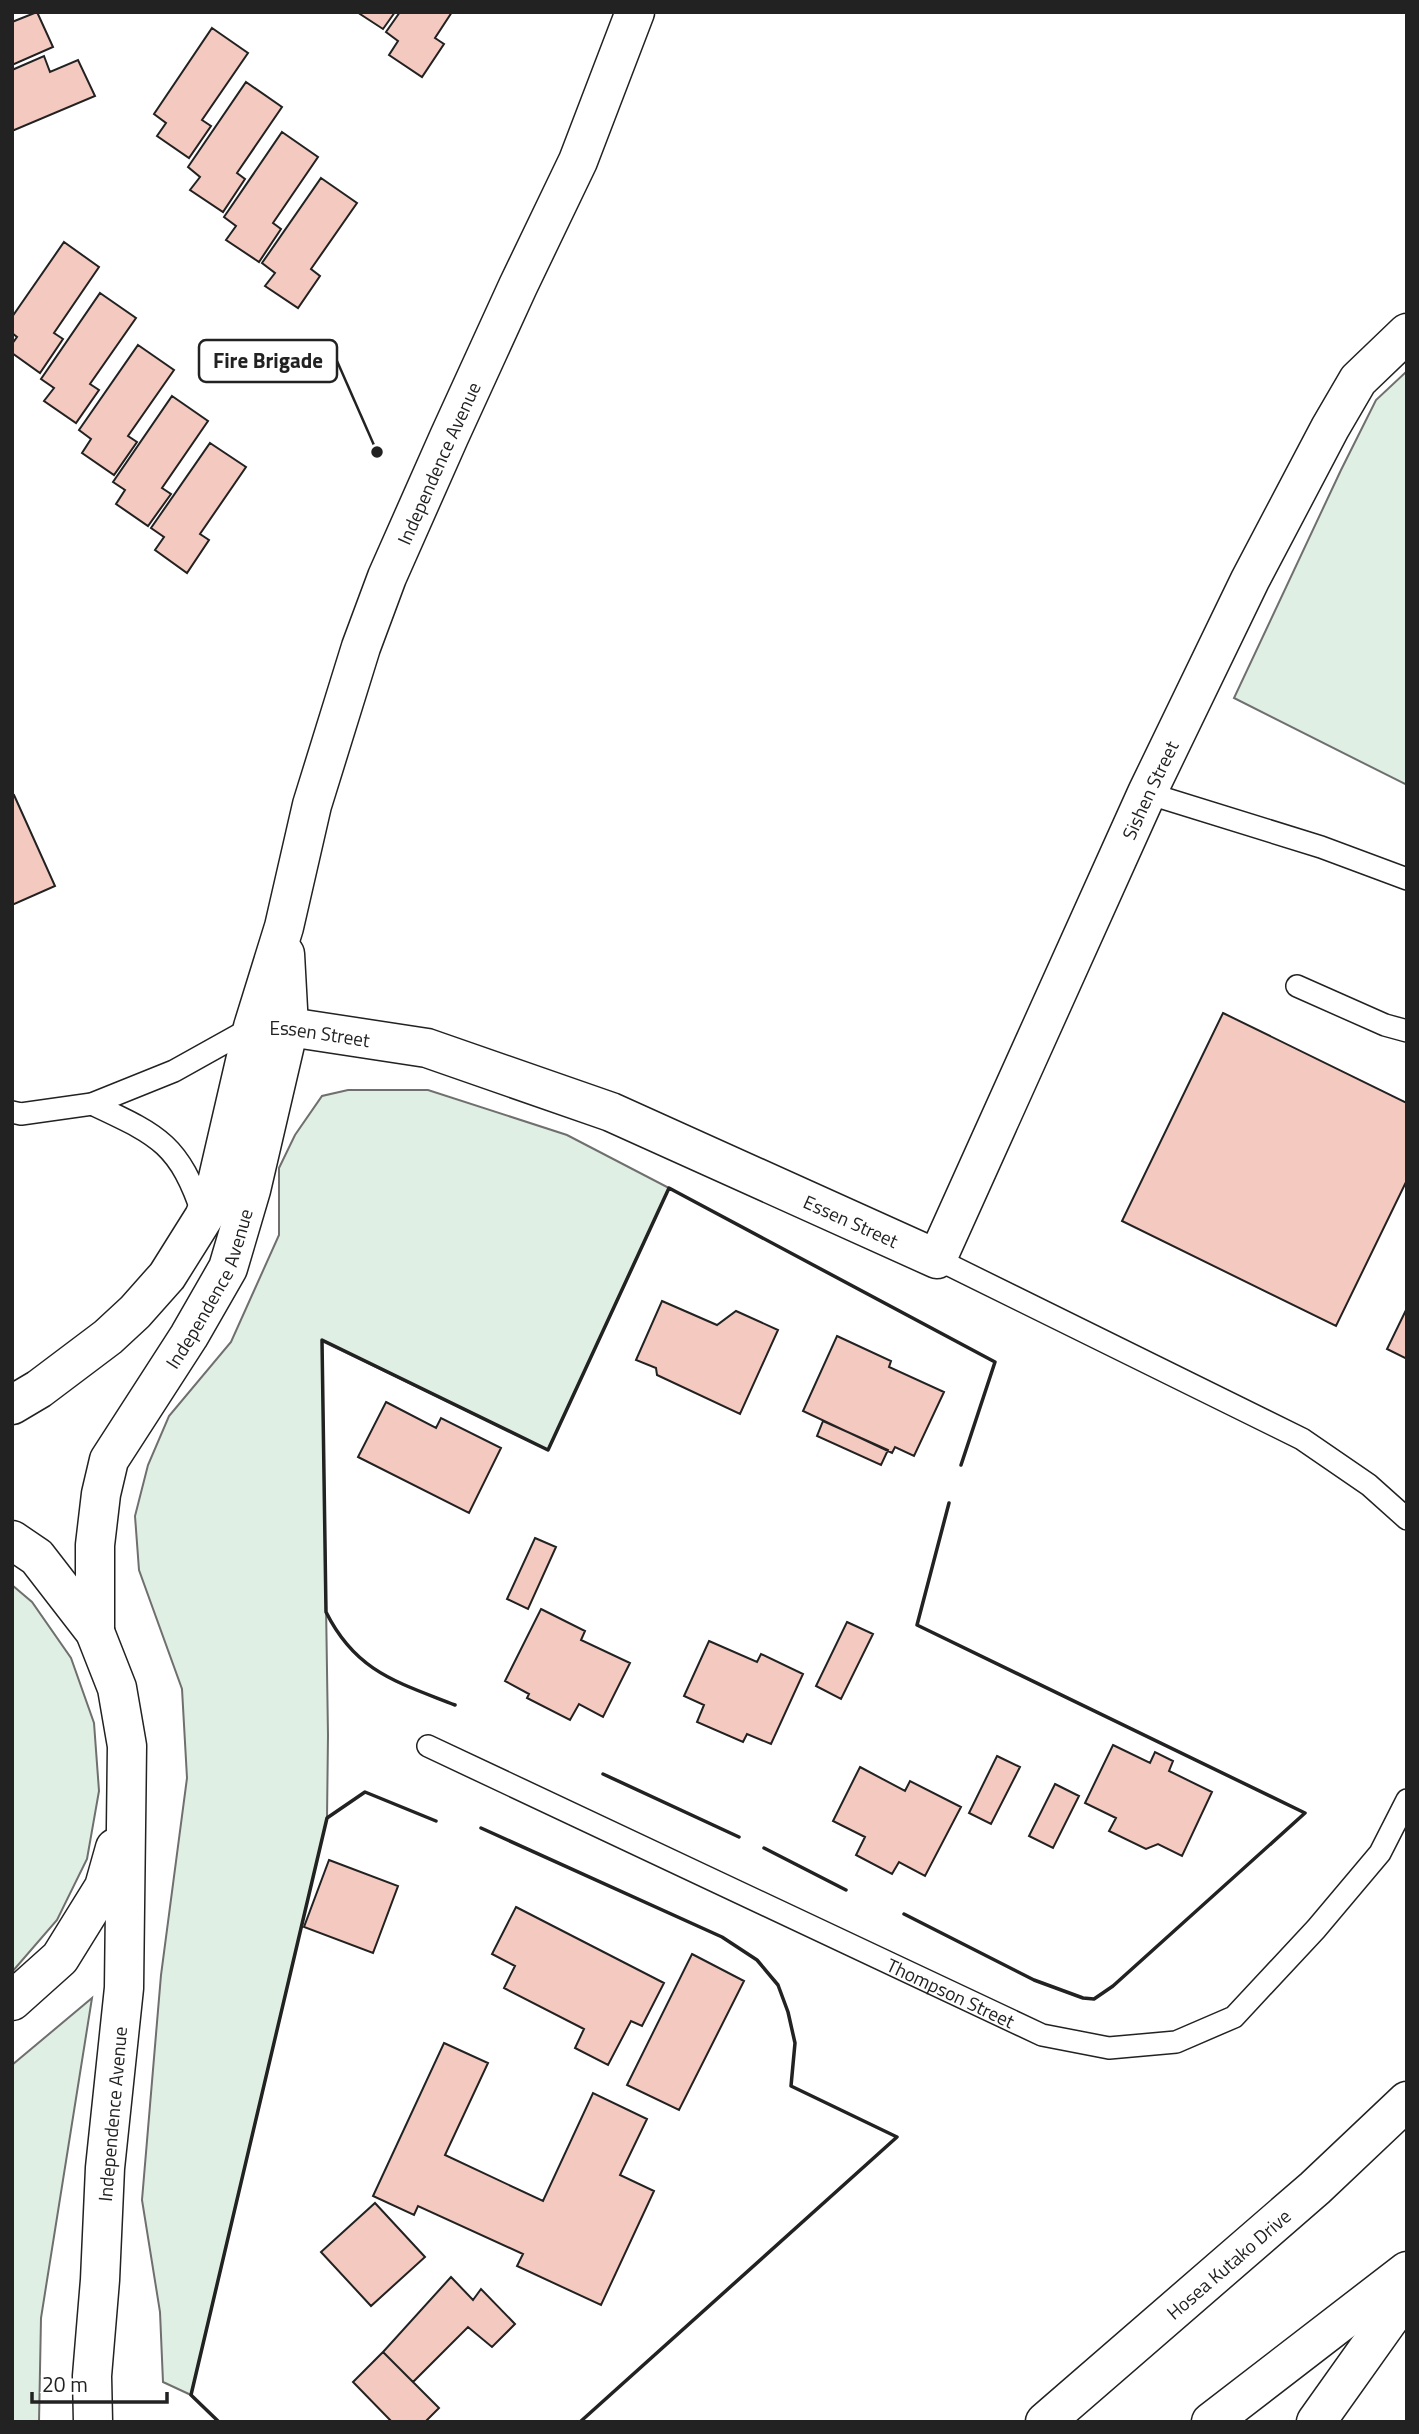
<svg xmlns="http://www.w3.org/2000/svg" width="1419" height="2434" font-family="'Titillium Web',sans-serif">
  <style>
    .green { fill: #e0efe3; stroke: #6f6f6f; stroke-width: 2 }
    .building { fill: #f3c9c0; stroke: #222; stroke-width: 2 }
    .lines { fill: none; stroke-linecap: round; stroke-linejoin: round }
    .service-casing { stroke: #222; stroke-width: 24 }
    .tertiary-casing { stroke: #222; stroke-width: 41 }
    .secondary-casing { stroke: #222; stroke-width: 41 }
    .primary-casing { stroke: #222; stroke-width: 41 }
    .service { stroke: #fff; stroke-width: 21 }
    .tertiary { stroke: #fff; stroke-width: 38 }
    .secondary { stroke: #fff; stroke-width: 38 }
    .primary { stroke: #fff; stroke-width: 38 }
    .wall { stroke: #222; stroke-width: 3.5 }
    .labels { text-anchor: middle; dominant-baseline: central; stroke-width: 5; stroke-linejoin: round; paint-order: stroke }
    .street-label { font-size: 19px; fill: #222; stroke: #fff }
    .leader { fill: none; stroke: #222; stroke-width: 2.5 }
    .callout-dot { fill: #222; stroke: #fff; stroke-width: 2.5 }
    .callout { fill: #fff; stroke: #222; stroke-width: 2.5 }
    .callout-label { font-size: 21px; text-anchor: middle; font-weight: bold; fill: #222 }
  </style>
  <rect width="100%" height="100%" fill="#fff"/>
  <!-- green -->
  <path class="green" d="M1407 371V785L1234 698 1341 470 1376 400Z
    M348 1090H428L567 1135 669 1188 548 1450 322 1341 328 1735 327 1818 191 2395 163 2382 160 2312 142 2200 161 1975 187 1778 182 1689 139 1570 135 1516 148 1465 169 1416 231 1342 279 1235V1168L295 1135 322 1096Z
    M12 1585 32 1602 71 1658 94 1723 99 1791 87 1859 57 1920 12 1972Z
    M92 1998 41 2318 39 2422H12V2065Z"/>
  <!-- building -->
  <path class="building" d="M37 12 53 47 12 65V22Z
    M357 12H395L383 29Z
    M400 12H452L435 38 444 44 422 77 389 55 398 41 386 32Z
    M212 28 248 53 202 120 211 126 189 158 157 136 166 123 154 114Z
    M44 56 50 72 78 60 95 96 12 131V70Z
    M246 82 282 107 237 173 245 179 223 212 190 190 200 177 188 167Z
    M282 132 318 157 273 223 281 229 259 262 226 240 236 226 224 217Z
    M321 178 357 203 311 269 320 276 298 308 265 286 275 273 262 263Z
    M64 242 99 267 54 333 63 339 40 373 12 353V344L17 337 12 333V317Z
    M100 293 136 318 90 384 99 390 76 423 44 401 54 388 41 379Z
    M138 345 174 370 128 436 137 442 114 475 82 453 91 439 79 430Z
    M172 396 208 421 162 488 171 494 148 526 116 504 125 490 113 482Z
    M210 443 246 467 200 534 209 540 187 573 155 550 164 537 151 528Z
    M14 795 55 886 12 905V796Z
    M1223 1013 1407 1103V1180L1336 1326 1122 1221Z
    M662 1301 717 1325 736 1311 778 1330 740 1414 657 1375 656 1368 636 1360Z
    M1407 1308V1359L1387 1349Z
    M837 1336 891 1361 889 1367 944 1392 914 1456 895 1447 892 1453 803 1411Z
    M386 1402 436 1428 441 1418 501 1448 469 1513 358 1457Z
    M823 1421 888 1450 881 1465 817 1436Z
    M535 1538 556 1547 528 1609 507 1599Z
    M541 1609 585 1631 581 1640 630 1663 603 1717 579 1704 570 1720 527 1698 529 1694 505 1681Z
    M847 1622 873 1634 841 1699 816 1686Z
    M709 1641 757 1662 761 1654 803 1674 771 1744 747 1734 743 1742 697 1722 704 1705 684 1696Z
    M1113 1745 1150 1763 1155 1752 1173 1761 1169 1771 1212 1792 1182 1856 1158 1844 1146 1849 1109 1831 1116 1818 1085 1803Z
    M997 1756 1020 1767 991 1824 969 1813Z
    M860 1767 905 1791 910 1781 961 1807 925 1876 899 1862 892 1874 856 1855 865 1837 833 1821Z
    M1055 1784 1079 1796 1053 1848 1029 1836Z
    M329 1860 398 1886 373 1953 304 1927Z
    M516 1907 664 1983 642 2026 631 2021 608 2065 575 2048 584 2029 504 1988 515 1966 492 1954Z
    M692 1954 744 1981 679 2110 627 2085Z
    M444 2043 488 2063 445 2155 543 2201 593 2093 647 2119 620 2175 654 2191 601 2305 517 2266 523 2254 418 2206 414 2215 373 2196Z
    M375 2203 425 2257 371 2306 321 2252Z
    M451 2277 473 2300 481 2289 515 2324 492 2347 468 2327 413 2382 383 2352Z
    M383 2352 439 2408 425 2422H392L353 2382Z"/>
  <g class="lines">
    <defs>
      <g id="service">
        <path d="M1147 793 1321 847 1407 879"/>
        <path d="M1297 986 1385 1025 1407 1031"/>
        <path d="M92 1104C158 1135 179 1143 203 1215"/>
        <path d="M12 1112 21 1114 92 1104 174 1071 253 1027"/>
        <path d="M937 1259 1302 1439 1369 1485 1407 1519"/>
        <path id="s1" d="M428 1746 1042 2035 1109 2048 1176 2042 1234 2017 1316 1929 1380 1853 1407 1800"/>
      </g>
      <g id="tertiary">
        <path id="s2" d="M255 1027H289L427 1048 611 1112 937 1259 1147 793 1250 580 1330 428 1358 380 1407 333"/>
      </g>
      <g id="secondary">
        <path id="s3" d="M12 1405 39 1389 108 1337 135 1312 167 1276 204 1217 215 1191 253 1027 284 927 312 805 361 647 387 577 449 437 518 286 578 161 635 12"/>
        <path id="s4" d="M95 1632V1545L101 1494 109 1460 189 1336 228 1268 251 1190 289 1027 285 954"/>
      </g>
      <g id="primary">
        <path d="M12 1540 37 1557 95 1632 117 1688 127 1746 124 1988 105 2168 100 2280 92 2376 93 2422"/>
        <path d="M12 2001 60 1958 104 1887 115 1848"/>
        <path id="s5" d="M1045 2422 1315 2188 1407 2101"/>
        <path d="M1211 2422 1407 2271"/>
        <path d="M1316 2422 1407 2294"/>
      </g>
    </defs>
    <!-- service casing -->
    <use href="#service" class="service-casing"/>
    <!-- tertiary casing -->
    <use href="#tertiary" class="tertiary-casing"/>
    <!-- secondary casing -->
    <use href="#secondary" class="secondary-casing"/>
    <!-- primary casing -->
    <use href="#primary" class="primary-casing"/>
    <!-- service -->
    <use href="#service" class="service"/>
    <!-- tertiary -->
    <use href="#tertiary" class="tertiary"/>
    <!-- secondary -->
    <use href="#secondary" class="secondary"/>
    <!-- primary -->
    <use href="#primary" class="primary"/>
    <!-- wall -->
    <path class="wall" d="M455 1705C397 1682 356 1672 326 1612L322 1340 548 1450 669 1188 995 1362 961 1465
      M603 1774 739 1837
      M481 1828 722 1937 757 1960 778 1985 788 2012 795 2043 791 2086 897 2137 580 2422
      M764 1848 846 1890
      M904 1914 1034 1980 1083 1998 1094 1999 1113 1986 1305 1813 917 1625 949 1503
      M219 2422 191 2395 327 1818 365 1792 436 1821"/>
  </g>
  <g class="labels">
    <!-- street labels -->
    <g class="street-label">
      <text stroke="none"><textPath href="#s3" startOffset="1064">Independence Avenue</textPath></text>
      <text stroke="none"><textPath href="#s2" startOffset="1241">Sishen Street</textPath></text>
      <text stroke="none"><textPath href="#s2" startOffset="65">Essen Street</textPath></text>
      <text stroke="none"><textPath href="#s2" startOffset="632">Essen Street</textPath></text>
      <text stroke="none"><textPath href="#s4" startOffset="373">Independence Avenue</textPath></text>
      <text stroke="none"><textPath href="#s1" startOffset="578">Thompson Street</textPath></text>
      <text transform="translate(112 2114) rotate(-85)">Independence Avenue</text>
      <text stroke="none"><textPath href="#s5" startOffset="242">Hosea Kutako Drive</textPath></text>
    </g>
  </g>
  <!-- callouts -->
  <path class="leader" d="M377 452L337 361"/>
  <circle class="callout-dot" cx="377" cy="452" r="7"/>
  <rect class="callout" x="199" y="340" width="138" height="42" rx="7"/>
  <g class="callout-label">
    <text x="268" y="368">Fire Brigade</text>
  </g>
  <!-- border -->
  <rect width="1419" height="2434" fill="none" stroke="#222222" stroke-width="28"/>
  <!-- scale -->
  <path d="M32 2392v10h135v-10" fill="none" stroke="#222222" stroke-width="3.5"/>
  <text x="42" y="2392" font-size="21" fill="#222222" stroke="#ffffff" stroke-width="5" paint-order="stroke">20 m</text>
</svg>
